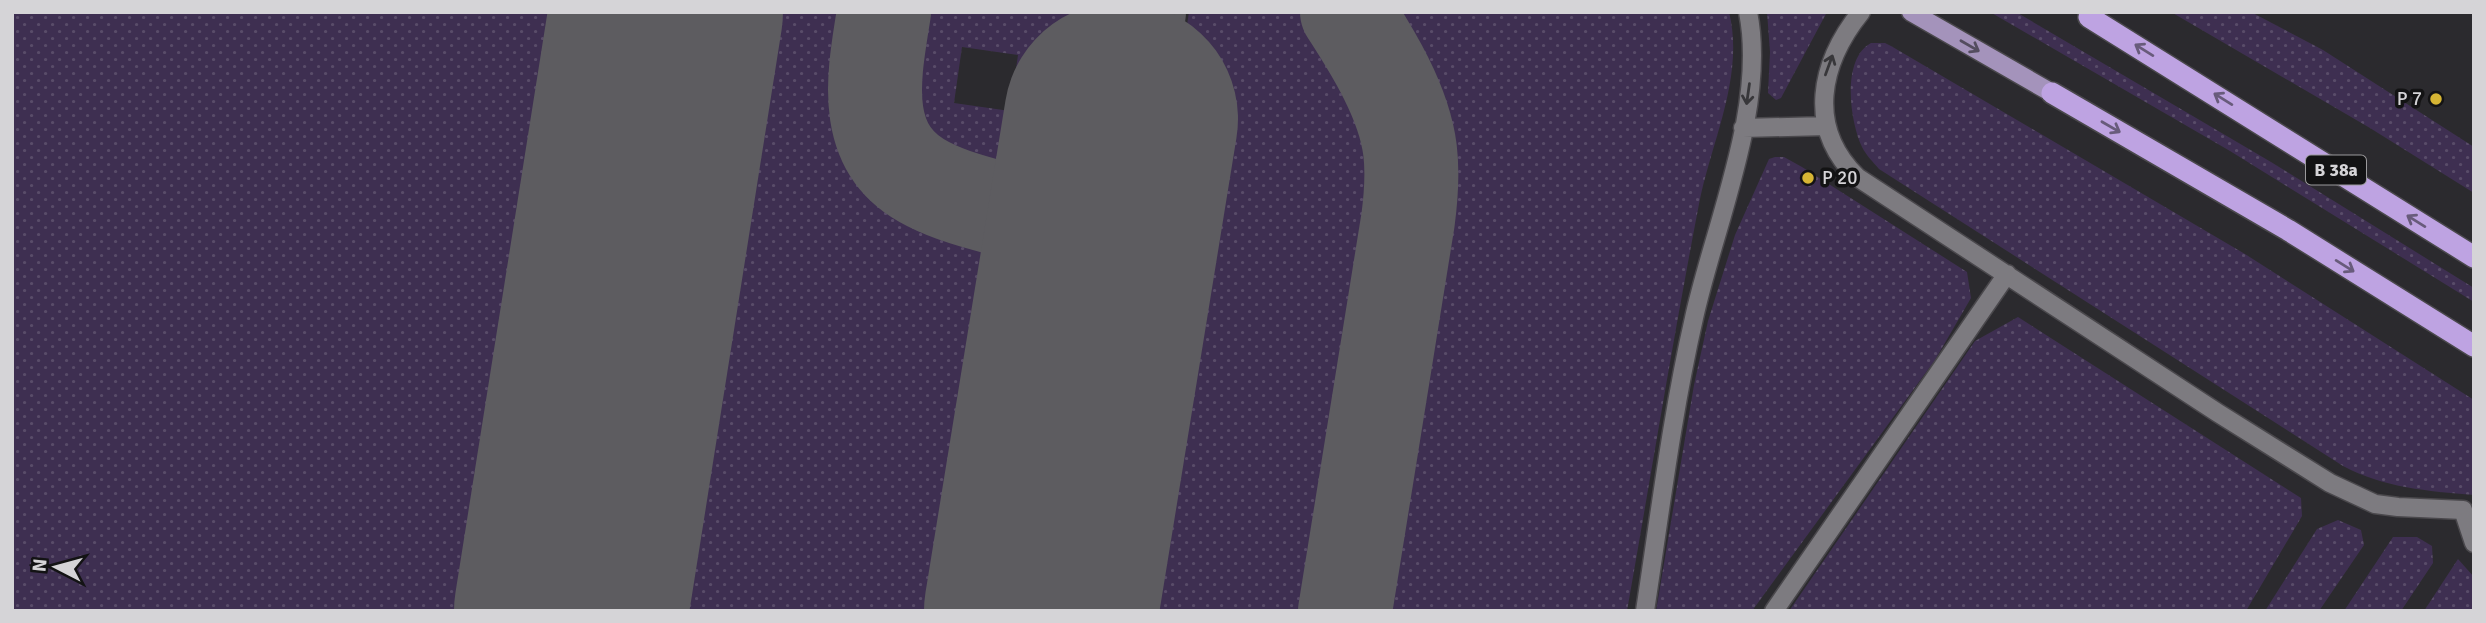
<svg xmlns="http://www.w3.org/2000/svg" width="2486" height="623" font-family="Signika,sans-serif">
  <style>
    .grass { fill: url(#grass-dots); fill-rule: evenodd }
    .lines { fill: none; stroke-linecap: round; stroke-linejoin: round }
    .taxiway { stroke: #5d5c60; stroke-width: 94 }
    .runway { stroke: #5d5c60; stroke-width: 234 }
    .minor-casing { stroke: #4a484c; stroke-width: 21 }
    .major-casing { stroke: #4a484c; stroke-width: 21 }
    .highway-casing { stroke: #4a484c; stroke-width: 24 }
    .minor { stroke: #7d7b80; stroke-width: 18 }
    .major { stroke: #a493bb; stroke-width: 18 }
    .highway { stroke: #bea3e2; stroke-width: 21 }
    .oneway { stroke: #544d5f }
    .oneway2 { stroke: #685b7b }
    .oneway3 { stroke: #38373a }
    .poi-dot { fill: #d6b534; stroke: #131314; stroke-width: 2.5 }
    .labels { text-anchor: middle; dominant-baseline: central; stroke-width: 7; stroke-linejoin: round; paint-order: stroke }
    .shield { fill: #131314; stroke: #9b9a9c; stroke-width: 2 }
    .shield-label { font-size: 18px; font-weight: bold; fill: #d5d4d7 }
    .poi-label { font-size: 19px; fill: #d5d4d7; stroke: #131314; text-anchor: end }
  </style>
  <defs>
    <pattern id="grass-dots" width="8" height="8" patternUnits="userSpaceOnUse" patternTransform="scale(1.75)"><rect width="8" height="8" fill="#3e2f51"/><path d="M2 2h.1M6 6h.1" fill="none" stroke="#594c69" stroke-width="1.8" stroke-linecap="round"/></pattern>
  </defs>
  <rect width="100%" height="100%" fill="#2b2a2e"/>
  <!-- grass -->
  <path class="grass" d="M12 12H856C846 70 833 125 871 176 880 188 889 198 901 206 912 213 925 223 938 227 968 235 1016 242 1028 275L974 611H12Z
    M911 12H1082L1066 110 1058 109 1045 182 954 166 923 147 911 133 904 122 899 93ZM962 47 1018 55 1010 111 954 103Z
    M1189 12H1313L1347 61 1365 106 1385 178 1318 611H1104L1180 129 1171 127Z
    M1379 12H1729C1745 76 1711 142 1699 204 1673 339 1651 475 1627 611H1371L1440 167C1432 113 1409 58 1379 12Z
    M1767 12H1827L1781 98 1776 100 1768 93 1770 52Z
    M1990 12H2016L2271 162 2474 288V302L2230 151Z
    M2171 12H2251L2323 50 2474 147V193L2370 128Z
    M1871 43H1885L1891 46 2245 254 2474 400V495C2427 491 2385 488 2343 466L1879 169C1873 162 1866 155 1862 147 1850 122 1841 59 1871 43Z
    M1775 157H1784L1802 167 1967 272 1971 298 1935 360 1752 611H1656L1694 385 1708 321 1735 235 1769 159Z
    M2018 317 2301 498 2302 516 2246 611H1789L1975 341Z
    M2338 520 2361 530 2364 545 2319 611H2265L2317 529Z
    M2393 537H2417L2432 546 2433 563 2401 611H2344Z
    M2458 559 2474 577V611H2424Z"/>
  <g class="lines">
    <!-- taxiway -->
    <path class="taxiway" d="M884 12C874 75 858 149 928 184 959 200 996 207 1030 217 1048 223 1073 232 1083 251 1091 265 1088 287 1090 303
      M1121 119 1139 12
      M1345 611 1408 220C1411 197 1413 174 1410 150 1404 102 1373 52 1347 12"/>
    <!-- runway -->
    <path class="runway" d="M571 611 666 12
      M1041 611 1121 119"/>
    <defs>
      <path id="minor" d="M1861 12C1820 63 1806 127 1857 177L2218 413 2330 483 2375 504 2398 507 2463 510 2474 543
        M1743 128 1827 126
        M1645 611C1660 513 1672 414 1694 318 1714 226 1767 107 1748 12
        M1774 611 2007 274"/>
      <path id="major" d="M1911 12 2052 93"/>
      <path id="highway" d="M2089 17 2474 257
        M2052 93 2288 230 2474 346"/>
    </defs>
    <!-- minor casing -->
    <use href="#minor" class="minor-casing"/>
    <!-- major casing -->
    <use href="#major" class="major-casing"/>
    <!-- highway casing -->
    <use href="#highway" class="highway-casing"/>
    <!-- minor -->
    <use href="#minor" class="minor"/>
    <!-- major -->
    <use href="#major" class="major"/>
    <!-- highway -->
    <use href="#highway" class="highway"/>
  </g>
  <!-- one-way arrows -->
  <defs><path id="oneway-shaft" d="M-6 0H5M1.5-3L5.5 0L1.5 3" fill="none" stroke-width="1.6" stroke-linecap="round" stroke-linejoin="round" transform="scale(1.75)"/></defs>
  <use class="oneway" href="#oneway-shaft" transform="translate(1970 46) rotate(30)"/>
  <g class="oneway2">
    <use href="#oneway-shaft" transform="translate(2144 50) rotate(-148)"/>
    <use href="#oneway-shaft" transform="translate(2223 99) rotate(-148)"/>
    <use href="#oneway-shaft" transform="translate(2111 127) rotate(30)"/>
    <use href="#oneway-shaft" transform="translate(2416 221) rotate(-148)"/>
    <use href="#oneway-shaft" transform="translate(2345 266) rotate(32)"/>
  </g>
  <g class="oneway3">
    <use href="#oneway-shaft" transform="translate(1829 65) rotate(-70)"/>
    <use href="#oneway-shaft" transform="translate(1748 94) rotate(98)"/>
  </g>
  <!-- markers -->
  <g class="poi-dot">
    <circle cx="2436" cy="99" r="7"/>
    <circle cx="1808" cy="178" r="7"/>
  </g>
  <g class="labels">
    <!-- shield labels -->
    <rect class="shield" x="2306" y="155.5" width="60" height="29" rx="5"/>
    <g class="shield-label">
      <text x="2336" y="170">B 38a</text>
    </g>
    <!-- poi labels -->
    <g class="poi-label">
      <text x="2422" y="99">P 7</text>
      <text x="1822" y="178" text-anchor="start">P 20</text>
    </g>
  </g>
  <!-- border -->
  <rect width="2486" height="623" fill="none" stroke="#d5d4d7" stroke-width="28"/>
  <!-- north arrow -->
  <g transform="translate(56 567) rotate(276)" stroke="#131314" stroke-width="5" paint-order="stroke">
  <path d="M0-5L12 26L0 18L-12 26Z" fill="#d5d4d7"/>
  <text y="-10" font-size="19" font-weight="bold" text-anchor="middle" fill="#d5d4d7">N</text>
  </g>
</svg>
